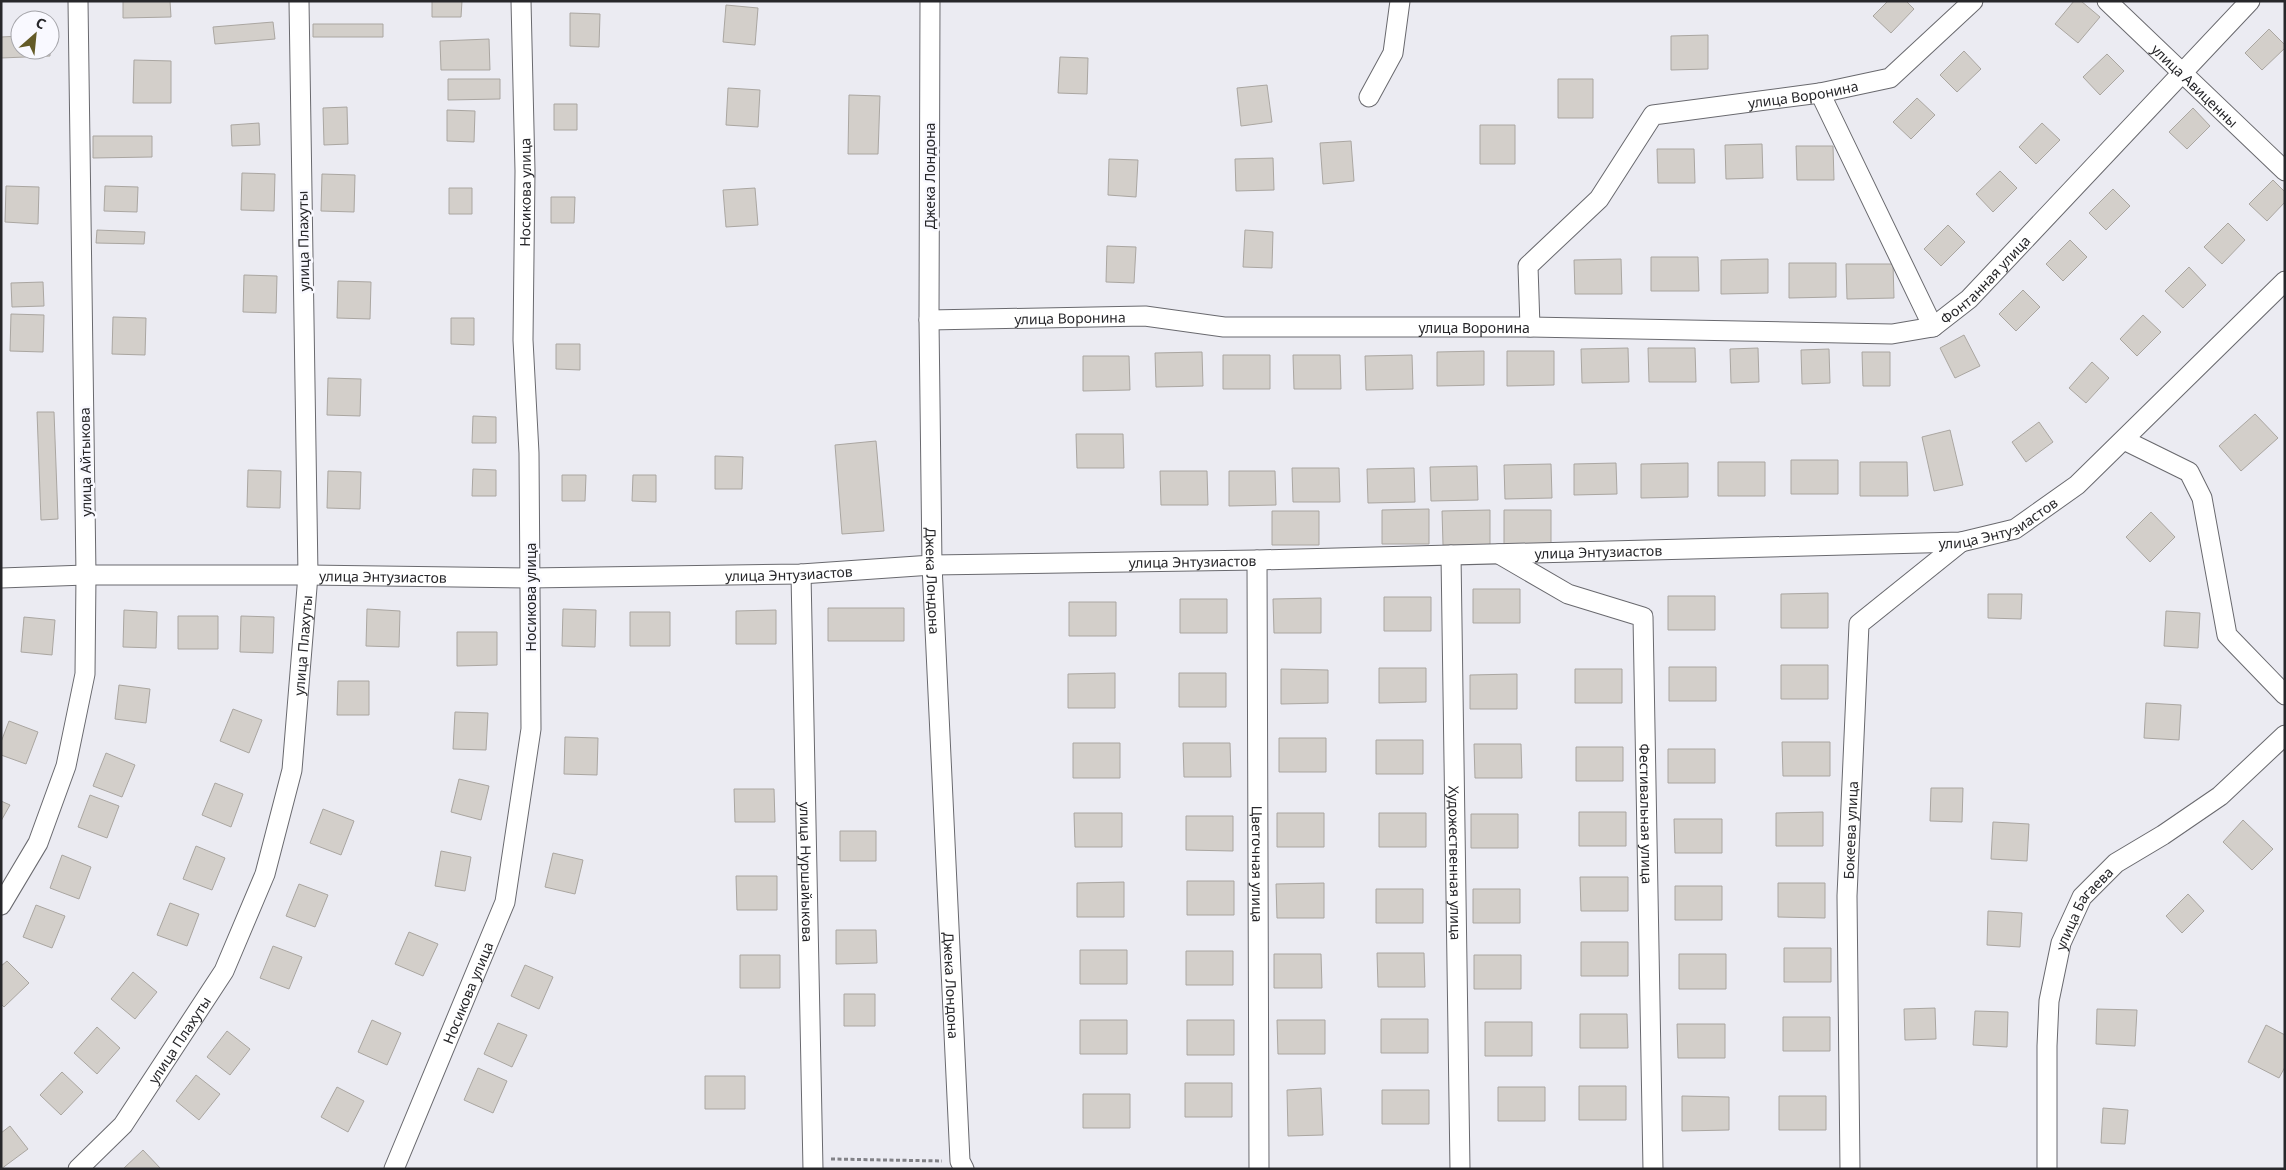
<svg xmlns="http://www.w3.org/2000/svg" width="2286" height="1170" font-family="'Noto Sans',sans-serif">
  <style>
    .building { fill: #d3cfca; stroke: #aaa6a1 }
    .lines { fill: none; stroke-linecap: round; stroke-linejoin: round }
    .minor-casing { stroke: #69696e; stroke-width: 21 }
    .path { stroke: #828287; stroke-width: 3; stroke-dasharray: 4 2.5; stroke-linecap: butt }
    .minor { stroke: #fff; stroke-width: 19 }
    .labels { text-anchor: middle; dominant-baseline: central; stroke-width: 5; stroke-linejoin: round; paint-order: stroke }
    .street-label { font-size: 14px; fill: #27272a; stroke: #f9f9ff }
  </style>
  <rect width="100%" height="100%" fill="#ebebf2"/>
  <!-- building -->
  <path class="building" d="M123 1H170L171 17 123 18Z
    M432 1H462L461 17H432Z
    M1888 1H1906L1914 9 1891 33 1873 16Z
    M2074 1H2081L2100 17 2078 43 2055 24Z
    M726 5 758 8 755 45 723 42Z
    M570 13 600 14 599 47 570 46Z
    M273 22 275 39 215 44 213 27Z
    M313 24H383V37H313Z
    M2269 29 2285 45V48L2262 70 2245 53Z
    M1708 35V69L1671 70V36Z
    M20 36V50H50V56L1 58V37Z
    M489 39 490 70H441L440 41Z
    M1964 51 1981 69 1957 92 1940 75Z
    M2107 54 2124 71 2100 95 2083 77Z
    M1060 57 1088 58 1087 94 1058 93Z
    M134 60 171 61V103H133Z
    M448 79H500V99L448 100Z
    M1558 79H1593V118H1558Z
    M1267 85 1272 122 1241 126 1237 88Z
    M728 88 760 90 758 127 726 125Z
    M849 95 880 96 878 154H848Z
    M1917 98 1935 115 1911 139 1893 122Z
    M554 104H577V130H554Z
    M347 107 348 144 324 145 323 108Z
    M2193 108 2210 126 2187 149 2169 132Z
    M447 110 475 111 474 142 447 141Z
    M259 123 260 145 232 146 231 125Z
    M2042 123 2060 140 2036 164 2019 147Z
    M1480 125H1515V164H1480Z
    M93 136H152V157L93 158Z
    M1351 141 1354 181 1323 184 1320 143Z
    M1762 144 1763 178 1726 179 1725 145Z
    M1796 146H1833L1834 180H1797Z
    M1657 149H1694L1695 183H1658Z
    M1273 158 1274 190 1236 191 1235 159Z
    M1109 159 1138 160 1136 197 1108 195Z
    M2000 171 2017 188 1993 212 1976 194Z
    M242 173 275 174 274 211 241 210Z
    M322 174 355 175 354 212 321 211Z
    M2273 180 2285 192V202L2267 221 2249 204Z
    M6 186 39 187 38 224 5 222Z
    M105 186 138 187 137 212 104 211Z
    M449 188H472V214H449Z
    M755 188 758 225 726 227 723 190Z
    M2113 189 2130 206 2106 230 2089 213Z
    M551 197H575L574 223H551Z
    M2228 223 2245 240 2222 264 2204 247Z
    M1948 225 1965 242 1941 266 1924 249Z
    M97 230 145 232 144 244 96 243Z
    M1245 230 1273 232 1272 268 1243 267Z
    M2070 240 2087 257 2063 281 2046 264Z
    M1107 246 1136 247 1134 283 1106 282Z
    M1651 257H1698L1699 291H1651Z
    M1621 259 1622 294H1575L1574 260Z
    M1768 259V293L1721 294V260Z
    M1789 263H1836V297L1789 298Z
    M1846 264H1893L1894 298 1847 299Z
    M2189 267 2206 285 2183 308 2165 291Z
    M244 275 277 276 276 313 243 312Z
    M338 281 371 282 370 319 337 318Z
    M43 282 44 306 12 307 11 283Z
    M2023 290 2040 307 2016 331 1999 314Z
    M11 314 44 315 43 352 10 351Z
    M2143 315 2161 332 2137 356 2120 339Z
    M113 317 146 318 145 355 112 354Z
    M451 318H474V345L451 344Z
    M1964 335 1980 366 1955 378 1940 348Z
    M556 344H580V370L556 369Z
    M1628 348 1629 382 1582 383 1581 349Z
    M1648 348H1695L1696 382H1649Z
    M1758 348 1759 382 1731 383 1730 349Z
    M1829 349 1830 383 1802 384 1801 350Z
    M1484 351V385L1437 386V352Z
    M1507 351H1554V385L1507 386Z
    M1202 352 1203 386 1156 387 1155 353Z
    M1862 352H1890V386H1863Z
    M1223 355H1270V389H1223Z
    M1293 355H1340L1341 389H1294Z
    M1412 355 1413 389 1366 390 1365 356Z
    M1083 356H1129L1130 390 1083 391Z
    M2092 362 2109 378 2086 403 2069 388Z
    M328 378 361 379 360 416 327 415Z
    M37 412H54L58 519 41 520Z
    M2255 414 2278 438 2241 471 2219 446Z
    M473 416 496 417V443H472Z
    M2039 422 2053 442 2026 462 2012 442Z
    M1950 430 1963 485 1934 491 1922 437Z
    M1076 434H1123L1124 468H1077Z
    M876 441 884 531 842 534 835 445Z
    M715 456 743 457 742 489H715Z
    M1791 460H1838V494H1791Z
    M1718 462H1765V496H1718Z
    M1860 462H1907L1908 496H1860Z
    M1616 463 1617 494 1574 495V464Z
    M1688 463V497L1641 498V464Z
    M1551 464 1552 498 1505 499 1504 465Z
    M1477 466 1478 500 1431 501 1430 467Z
    M1292 468H1339L1340 502H1293Z
    M1414 468 1415 502 1368 503 1367 469Z
    M473 469 496 470V496H472Z
    M248 470 281 471 280 508 247 507Z
    M328 471 361 472 360 509 327 508Z
    M1160 471H1207L1208 505H1161Z
    M1229 471H1275L1276 505 1229 506Z
    M562 475H586L585 501H562Z
    M633 475H656V502L632 501Z
    M1429 509V544H1382V510Z
    M1490 510V545H1443L1442 511Z
    M1504 510H1551V544H1504Z
    M1272 511H1319V545H1272Z
    M2151 512 2175 537 2150 562 2126 537Z
    M1473 589H1520V623H1473Z
    M1828 593V628H1781V594Z
    M1988 594H2022L2021 619 1988 618Z
    M1668 596H1715V630H1668Z
    M1384 597H1431V631H1384Z
    M1321 598V633H1274L1273 599Z
    M1180 599H1227V633H1180Z
    M1069 602H1116V636H1069Z
    M828 608H904V641H828Z
    M367 609 400 611 399 647 366 646Z
    M563 609 596 610 595 647 562 646Z
    M124 610 157 612 156 648 123 647Z
    M776 610V644H736V611Z
    M2166 611 2200 613 2198 648 2164 646Z
    M630 612H670V646H630Z
    M178 616H218V649H178Z
    M241 616 274 617 273 653 240 652Z
    M24 617 55 620 52 655 21 652Z
    M457 632H497V665L457 666Z
    M1781 665H1828V699H1781Z
    M1669 667H1716V701H1669Z
    M1379 668H1426V702L1379 703Z
    M1281 669 1328 670V703L1281 704Z
    M1575 669H1622V703H1575Z
    M1115 673V708H1068V674Z
    M1179 673H1226V707H1179Z
    M1517 674V709H1470V675Z
    M338 681H369V715H337Z
    M119 685 150 689 146 723 115 719Z
    M2146 703 2181 705 2179 740 2144 738Z
    M233 709 262 720 249 753 220 741Z
    M455 712 488 713 486 750 453 749Z
    M9 721 38 732 26 764 1 755V742Z
    M565 737 598 738 597 775 564 774Z
    M1279 738H1326V772H1279Z
    M1376 740H1423V774H1376Z
    M1782 742H1830V776H1783Z
    M1073 743H1120V778H1073Z
    M1183 743H1230L1231 777H1184Z
    M1474 744H1521L1522 778H1475Z
    M1576 747H1623V781H1576Z
    M1668 749H1715V783H1668Z
    M106 753 135 765 122 797 93 786Z
    M459 779 489 786 481 820 451 812Z
    M215 783 243 794 231 827 202 815Z
    M1931 788H1963L1962 822 1930 821Z
    M734 789H774L775 822H735Z
    M90 795 119 806 107 838 78 827Z
    M1 801 10 805 1 821Z
    M323 809 354 821 341 855 310 843Z
    M1579 812H1626V846H1579Z
    M1823 812V846H1776V813Z
    M1074 813H1122V847H1075Z
    M1277 813H1324V847H1277Z
    M1379 813H1426V847H1379Z
    M1471 814H1518V848H1471Z
    M1186 816H1233V851L1186 850Z
    M1674 819H1722V853H1675Z
    M2243 820 2273 849 2252 870 2223 842Z
    M1993 822 2029 824 2027 861 1991 859Z
    M840 831H876V861H840Z
    M196 846 225 858 212 890 183 879Z
    M441 851 471 857 465 891 435 886Z
    M553 853 583 860 575 894 545 887Z
    M62 855 91 867 79 899 50 888Z
    M736 876H777V910H737Z
    M1580 877H1628V911H1581Z
    M1187 881H1234V915H1187Z
    M1124 882V917H1077V883Z
    M1324 883V918H1277L1276 884Z
    M1778 883H1825V918L1778 917Z
    M299 884 328 895 315 927 286 916Z
    M1675 886H1722V920H1675Z
    M1376 889H1423V923H1376Z
    M1473 889H1520V923H1473Z
    M2188 894 2204 911 2182 933 2166 916Z
    M170 903 199 914 187 946 157 935Z
    M36 905 65 916 52 948 23 937Z
    M1988 911 2022 913 2020 947 1987 945Z
    M836 930H876L877 963 836 964Z
    M409 932 438 944 423 976 395 964Z
    M1581 942H1628V976H1581Z
    M273 946 302 957 289 989 260 978Z
    M1784 948H1831V982H1784Z
    M1080 950H1127V984H1080Z
    M1186 951H1233V985H1186Z
    M1377 953H1424L1425 987H1378Z
    M1274 954H1321L1322 988H1274Z
    M1679 954H1726V989H1679Z
    M740 955H780V988H740Z
    M1474 955H1521V989H1474Z
    M7 961 29 983 4 1007 1 1004V966Z
    M525 965 553 977 539 1009 511 996Z
    M133 972 157 992 135 1019 111 999Z
    M844 994H875V1026H844Z
    M1935 1008 1936 1039 1905 1040 1904 1009Z
    M2097 1009 2137 1010 2135 1046 2096 1044Z
    M1975 1011 2008 1012 2007 1047 1973 1045Z
    M1580 1014H1627L1628 1048H1580Z
    M1783 1017H1830V1051H1783Z
    M1381 1019H1428V1053H1381Z
    M372 1020 401 1033 387 1065 358 1052Z
    M1080 1020H1127V1054H1080Z
    M1187 1020H1234V1055H1187Z
    M1277 1020H1325V1054H1278Z
    M1485 1022H1532V1056H1485Z
    M498 1023 527 1035 512 1067 484 1054Z
    M1677 1024H1725V1058H1678Z
    M2266 1025 2285 1035V1067L2279 1078 2248 1062Z
    M97 1027 120 1048 97 1074 74 1053Z
    M227 1031 250 1049 230 1075 207 1057Z
    M478 1068 507 1081 493 1113 464 1100Z
    M62 1072 83 1092 61 1115 40 1095Z
    M196 1075 220 1094 199 1120 176 1101Z
    M705 1076H745V1109H705Z
    M1185 1083H1232V1117H1185Z
    M1579 1086H1626V1120H1579Z
    M337 1087 364 1101 348 1132 321 1117Z
    M1498 1087H1545V1121H1498Z
    M1321 1088 1323 1135 1288 1136 1287 1090Z
    M1382 1090H1429V1124H1382Z
    M1083 1094H1130V1128H1083Z
    M1682 1096 1729 1097V1130L1682 1131Z
    M1779 1096H1826V1130H1779Z
    M2103 1108 2128 1110 2125 1144 2101 1143Z
    M10 1126 28 1149 1 1169V1133Z
    M143 1150 161 1169H123Z"/>
  <g class="lines">
    <defs>
      <g id="minor">
        <path id="s1" d="M930 1 929 320 932 565 960 1161 964 1169"/>
        <path id="s2" d="M2107 1 2285 171"/>
        <path d="M1820 93 1933 327"/>
        <path d="M1369 97 1393 53 1400 1"/>
        <path id="s3" d="M929 320 1145 316 1224 327H1530L1892 334 1933 327 1969 299 2250 1"/>
        <path id="s4" d="M1530 327 1528 266 1599 199 1653 115 1820 93 1890 78 1973 1"/>
        <path d="M2124 440 2189 472 2202 498 2227 635 2285 695"/>
        <path id="s5" d="M1499 554 1568 594 1643 617 1653 1169"/>
        <path id="s6" d="M1451 555 1460 1169"/>
        <path id="s7" d="M1257 560 1259 1169"/>
        <path id="s8" d="M801 574 813 1169"/>
        <path id="s9" d="M1 578 86 575H308L529 578 801 574 932 565 1257 560 1961 542 2015 529 2077 485 2285 281"/>
        <path d="M1 905 38 843 66 766 85 674 86 575 78 1"/>
        <path id="s10" d="M78 1169 123 1125 224 971 265 874 292 770 308 575 299 1"/>
        <path id="s11" d="M394 1169 505 902 531 729 529 453 523 340 525 171 521 1"/>
        <path id="s12" d="M1850 1169 1847 896 1859 624 1961 542"/>
        <path id="s13" d="M2047 1169V1046L2049 1001 2061 943 2082 897 2116 863 2163 835 2220 796 2285 735"/>
      </g>
    </defs>
    <!-- minor casing -->
    <use href="#minor" class="minor-casing"/>
    <!-- path -->
    <path class="path" d="M831 1159 942 1161"/>
    <!-- minor -->
    <use href="#minor" class="minor"/>
  </g>
  <g class="labels">
    <!-- street labels -->
    <g class="street-label">
      <text stroke="none"><textPath href="#s2" startOffset="122">улица Авиценны</textPath></text>
      <text stroke="none"><textPath href="#s4" startOffset="410">улица Воронина</textPath></text>
      <text transform="translate(929 176) rotate(-90)">Джека Лондона</text>
      <text stroke="none"><textPath href="#s11" startOffset="1001">Носикова улица</textPath></text>
      <text transform="translate(303 241) rotate(-91)">улица Плахуты</text>
      <text stroke="none"><textPath href="#s3" startOffset="1076">Фонтанная улица</textPath></text>
      <text stroke="none"><textPath href="#s3" startOffset="141">улица Воронина</textPath></text>
      <text stroke="none"><textPath href="#s3" startOffset="546">улица Воронина</textPath></text>
      <text transform="translate(85 462) rotate(-91)">улица Айтыкова</text>
      <text stroke="none"><textPath href="#s9" startOffset="2002">улица Энтузиастов</textPath></text>
      <text stroke="none"><textPath href="#s9" startOffset="1598">улица Энтузиастов</textPath></text>
      <text stroke="none"><textPath href="#s9" startOffset="1192">улица Энтузиастов</textPath></text>
      <text stroke="none"><textPath href="#s9" startOffset="788">улица Энтузиастов</textPath></text>
      <text stroke="none"><textPath href="#s9" startOffset="382">улица Энтузиастов</textPath></text>
      <text stroke="none"><textPath href="#s1" startOffset="580">Джека Лондона</textPath></text>
      <text transform="translate(530 597) rotate(-90)">Носикова улица</text>
      <text stroke="none"><textPath href="#s10" startOffset="585">улица Плахуты</textPath></text>
      <text stroke="none"><textPath href="#s5" startOffset="355">Фестивальная улица</textPath></text>
      <text stroke="none"><textPath href="#s12" startOffset="339">Бокеева улица</textPath></text>
      <text stroke="none"><textPath href="#s6" startOffset="308">Художественная улица</textPath></text>
      <text stroke="none"><textPath href="#s7" startOffset="304">Цветочная улица</textPath></text>
      <text stroke="none"><textPath href="#s8" startOffset="298">улица Нуршайыкова</textPath></text>
      <text stroke="none"><textPath href="#s13" startOffset="269">улица Багаева</textPath></text>
      <text stroke="none"><textPath href="#s1" startOffset="985">Джека Лондона</textPath></text>
      <text stroke="none"><textPath href="#s11" startOffset="191">Носикова улица</textPath></text>
      <text stroke="none"><textPath href="#s10" startOffset="165">улица Плахуты</textPath></text>
    </g>
  </g>
  <!-- border -->
  <rect width="2286" height="1170" fill="none" stroke="#27272a" stroke-width="5"/>
  <!-- north arrow -->
  <g transform="translate(35 35) rotate(27)"><circle r="24" fill="#f9f9ff" stroke="#a5a5aa"/>
  <path d="M0-4L9 19L0 12L-9 19Z" fill="#645b27"/>
  <text y="-8" font-size="14" font-weight="bold" text-anchor="middle" fill="#27272a">С</text>
  </g>
</svg>
